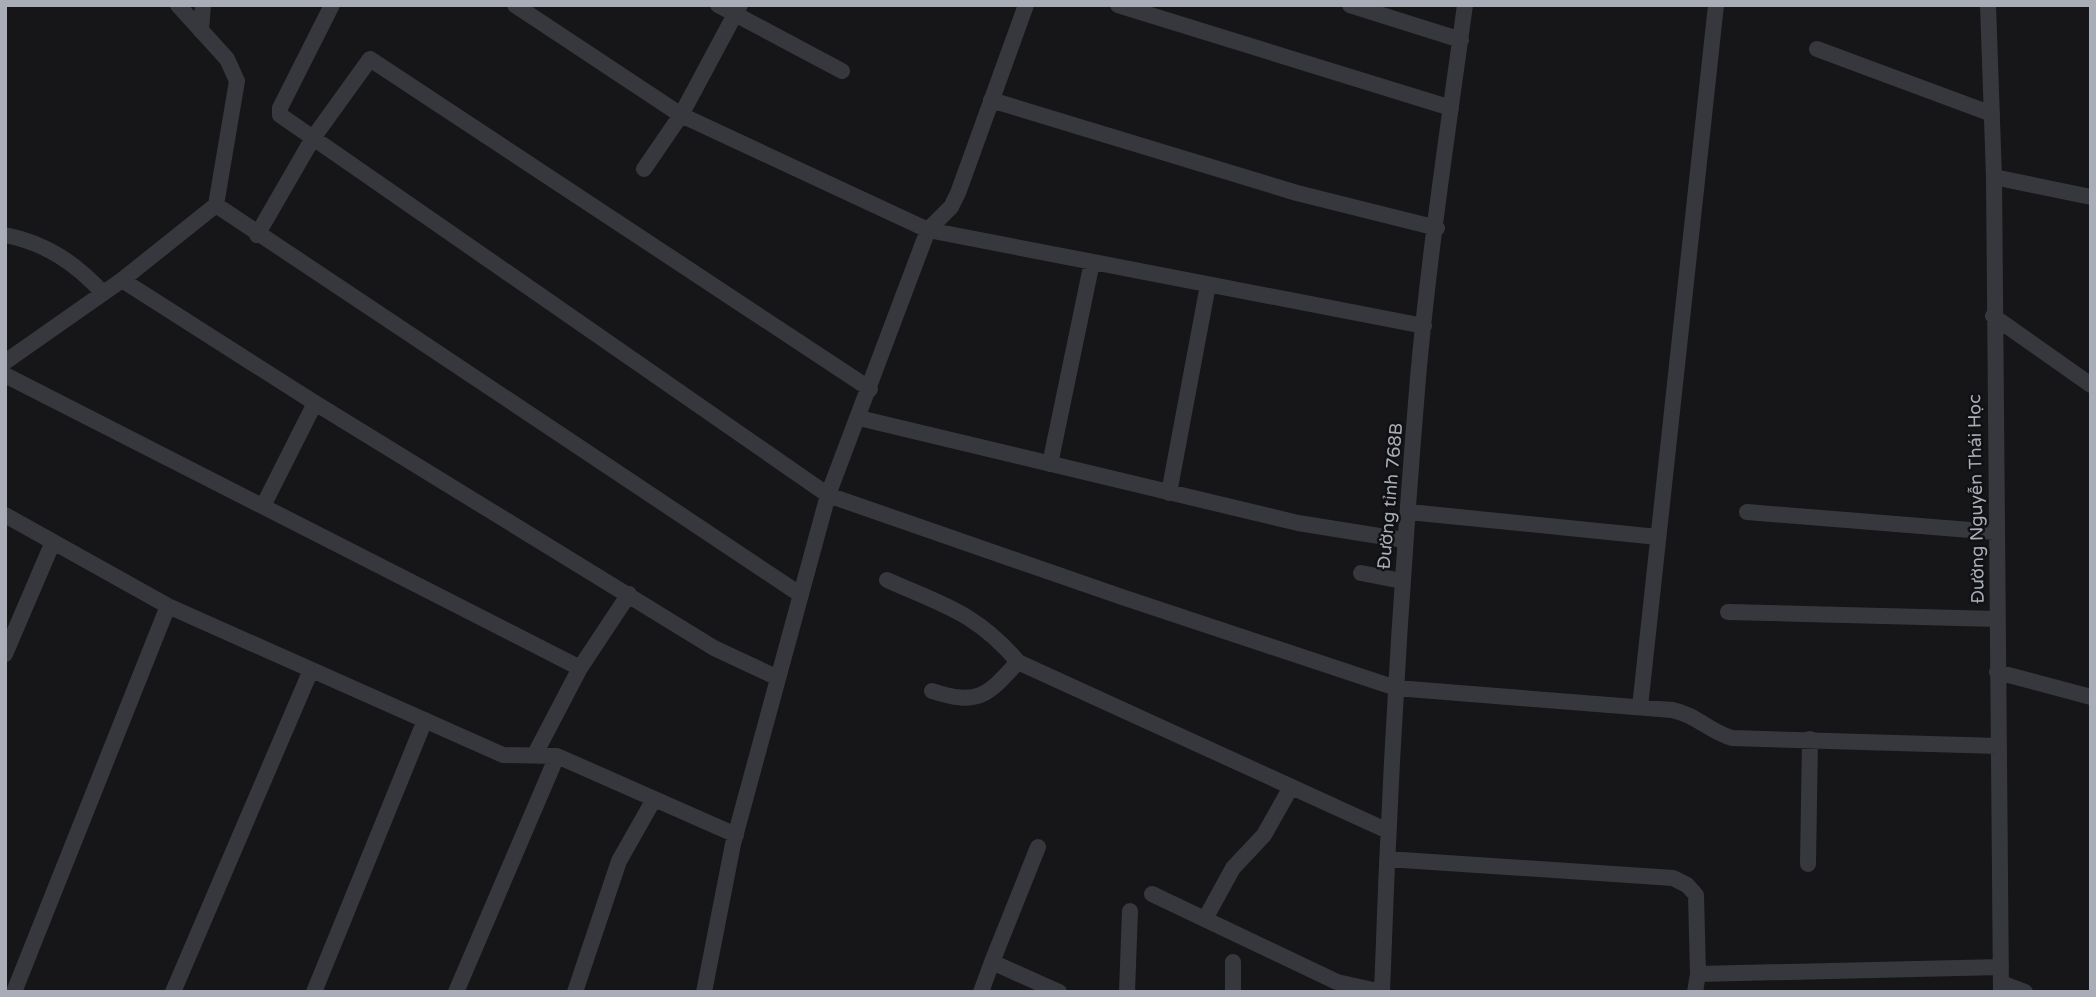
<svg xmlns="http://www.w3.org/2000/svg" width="2096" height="997" font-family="'Varela Round',sans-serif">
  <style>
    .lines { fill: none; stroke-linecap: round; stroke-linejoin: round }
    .minor { stroke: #37383d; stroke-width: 16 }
    .labels { text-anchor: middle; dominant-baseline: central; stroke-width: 5; stroke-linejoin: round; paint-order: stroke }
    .street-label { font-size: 18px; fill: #a8adb8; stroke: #111113 }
  </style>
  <rect width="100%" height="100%" fill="#161618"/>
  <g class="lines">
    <!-- minor -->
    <path class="minor" d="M332 5 280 108V115L828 495 1122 597 1396 688 1672 710C1695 714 1710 732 1732 738L1998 746
      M515 5 681 115 928 230 1424 326
      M718 5 842 71
      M1118 5 1451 108
      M1350 5 1461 40
      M1988 5 1994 177 2001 992
      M201 31 203 5
      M1817 49 1992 114
      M991 100 1297 193 1437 228
      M644 169 681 115 740 5
      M1994 177 2091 197
      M216 205 801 595
      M5 235C46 243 75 263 103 293
      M257 235 313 138 370 59 870 389
      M122 280 315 403 714 648 778 678
      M1993 316 2091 385
      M5 362 122 280 216 205 237 81 227 59 178 5
      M5 375 580 668
      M859 418 1298 523 1404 540
      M1050 464 1092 262
      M1169 493 1208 285
      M263 506 315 403
      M1409 512 1658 537
      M1747 512 1995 532
      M5 515 168 606 503 755 557 756 736 835
      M1361 573 1402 581
      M887 580C943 605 977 613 1018 662L1388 831
      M1728 612 1997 619
      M5 654 53 542
      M1997 672 2091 697
      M932 691C978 706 987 696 1018 662
      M1640 707 1716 5
      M535 754 580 668 629 594
      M1387 859 1673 878 1687 885 1696 895 1698 974 2001 967
      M1808 864 1810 739
      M1152 894 1337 982 1382 992
      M1205 919 1233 868 1264 835 1291 787
      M992 962 1038 847
      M2001 983 2025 992
      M14 992 168 606
      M173 992 311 670
      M314 992 425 720
      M456 992 557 756
      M575 992 619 861 653 801
      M704 992 733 844 828 495 928 230 951 207 958 193 1026 5
      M981 992 992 962 1059 992
      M1127 992 1130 911
      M1233 992V962
      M1382 992C1389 787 1401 583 1418 378 1429 254 1448 129 1465 5
      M1695 992 1698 974"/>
  </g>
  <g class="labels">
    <!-- street labels -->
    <g class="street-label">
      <text transform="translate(1390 496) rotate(-85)">Đường tỉnh 768B</text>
      <text transform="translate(1976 499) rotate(-91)">Đường Nguyễn Thái Học</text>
    </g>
  </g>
  <!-- border -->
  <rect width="2096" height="997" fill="none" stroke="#a8adb8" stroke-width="14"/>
</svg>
